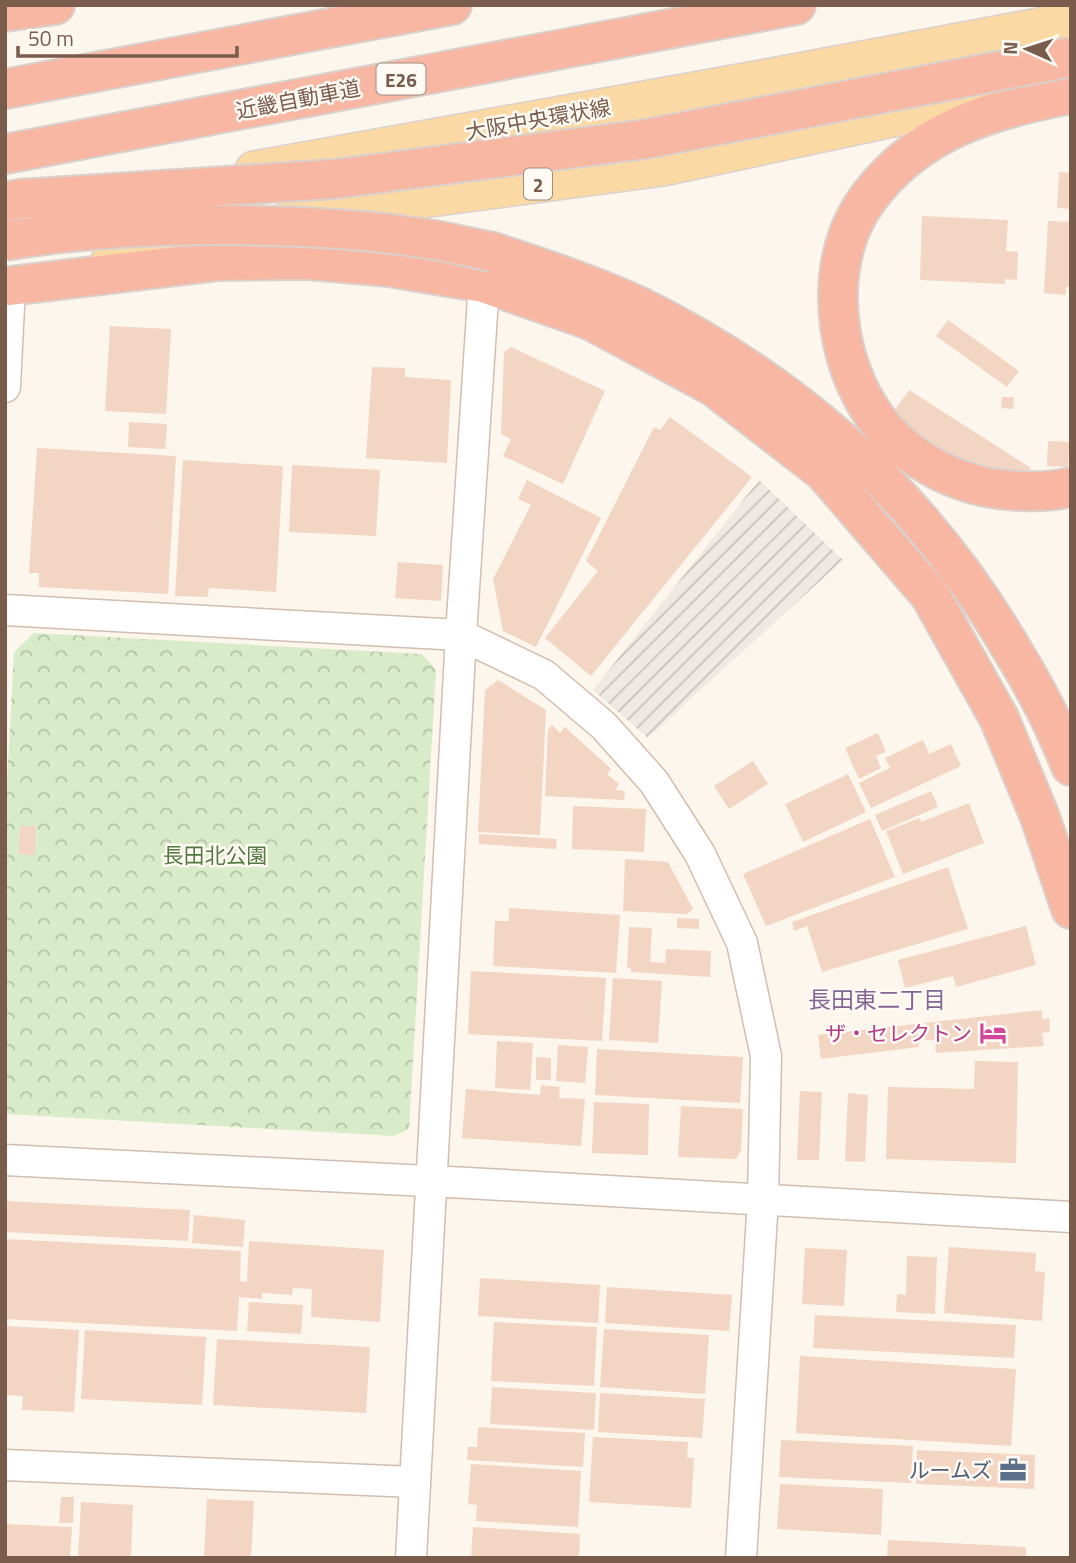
<svg xmlns="http://www.w3.org/2000/svg" width="1076" height="1563" font-family="'Titillium Web','Noto Sans JP',sans-serif">
  <style>
    .industrial { fill: url(#industrial-furrows) }
    .park { fill: url(#park-crowns) }
    .building { fill: #f3d5c3 }
    .lines { fill: none; stroke-linecap: round; stroke-linejoin: round }
    .minor-casing { stroke: #d1beb0; stroke-width: 33 }
    .major-casing { stroke: #dad1cd; stroke-width: 40 }
    .highway-casing { stroke: #dad1cd; stroke-width: 42 }
    .minor { stroke: #fff; stroke-width: 30 }
    .major { stroke: #fbd9a5; stroke-width: 37 }
    .highway { stroke: #f7b7a3; stroke-width: 38 }
    .highway-bridge-casing { stroke: #dad1cd; stroke-width: 42; stroke-linecap: butt }
    .highway-bridge { stroke: #f7b7a3; stroke-width: 38 }
    .labels { text-anchor: middle; dominant-baseline: central; stroke-width: 5; stroke-linejoin: round; paint-order: stroke }
    .shield { fill: #fffaf3; stroke: #a28b7f; stroke-width: 2 }
    .shield-label { font-size: 19px; font-weight: bold; fill: #7a5c4d }
    .street-label { font-size: 21px; fill: #7a5c4d; stroke: #fffaf3 }
    .park-label { font-size: 21px; fill: #537a41; stroke: #fffaf3 }
    .hotel-label { font-size: 21px; fill: #b23c85; stroke: #fffaf3; text-anchor: end }
    .service-label { font-size: 21px; fill: #4e5e75; stroke: #fffaf3; text-anchor: end }
    .neighbourhood-label { font-size: 23px; fill: #846695; stroke: #fffaf3 }
  </style>
  <defs>
    <pattern id="industrial-furrows" width="10" height="10" patternUnits="userSpaceOnUse" patternTransform="scale(1.75)"><rect width="10" height="10" fill="#efe9e4"/><path d="M-1 1l2-2M0 10L10 0M9 11l2-2" fill="none" stroke="#c7c0bb"/></pattern>
    <pattern id="park-crowns" width="20" height="18" patternUnits="userSpaceOnUse" patternTransform="scale(1.75)"><rect width="20" height="18" fill="#d8ecc9"/><path d="M2 6a3 3 0 1 1 6 0M12 15a3 3 0 1 1 6 0" fill="none" stroke="#b4c2a5"/></pattern>
  </defs>
  <rect width="100%" height="100%" fill="#fdf6ec"/>
  <!-- industrial -->
  <path class="industrial" d="M759 480 843 560 648 738 593 690Z"/>
  <!-- park -->
  <path class="park" d="M34 633 422 654 436 670 409 1129 394 1136 5 1114V821L14 652Z"/>
  <!-- building -->
  <path class="building" d="M1059 172 1071 173V209L1057 208Z
    M922 216 1008 220 1006 251 1018 252 1017 280 1005 279V284L920 280Z
    M1048 221 1071 222V287H1066V295L1044 293Z
    M948 320 1019 371 1007 387 936 336Z
    M110 326 171 329 166 414 105 411Z
    M511 347 605 391 563 484 503 456 511 439 501 434 504 352Z
    M372 367 405 368V377L451 380 447 463 366 458Z
    M909 390 1031 468 1027 474 1004 475 944 457 908 427 894 411Z
    M1002 397H1014L1013 409 1001 408Z
    M670 417 752 477 591 676 545 638 598 571 586 561 654 427 660 430Z
    M129 422 167 424 165 449 128 447Z
    M1048 441 1070 442 1068 467 1047 466Z
    M37 448 176 456 168 594 39 587V573H29Z
    M183 460 283 466 276 592 209 588 208 597 175 596Z
    M292 465 380 470 376 536 289 532Z
    M527 480 601 518 536 647 503 631 493 579 531 505 518 499Z
    M398 562 443 565 441 601 395 598Z
    M498 680 546 710 540 835 478 832 485 690Z
    M552 725 560 733 565 727 611 769 607 774 619 784 615 790 625 791 624 800 545 796 548 730Z
    M878 733 886 752 876 756 881 768 859 779 845 748Z
    M923 740 929 754 951 744 961 766 871 808 859 783 890 768 885 758Z
    M753 761 768 784 729 809 714 786Z
    M848 774 866 812 803 842 785 804Z
    M931 791 938 807 882 831 875 815Z
    M969 803 984 843 903 874 886 831 920 818 921 822Z
    M573 806 646 809 644 852 572 849Z
    M870 819 895 877 766 926 743 874Z
    M20 826H36L35 855 18 854Z
    M479 834 557 839 556 849 479 844Z
    M625 859 668 862 693 909 687 914 623 911Z
    M948 867 968 929 822 972 807 926 794 931 792 922Z
    M509 908 620 915 616 973 493 966 495 921H509Z
    M677 918 699 919V929L677 928Z
    M1026 926 1036 965 956 987 953 976 905 988 898 960Z
    M629 927 652 928 650 962 665 963 666 949 711 951 710 977 631 972V968L627 967Z
    M471 971 606 978 602 1041 468 1034Z
    M613 978 662 981 658 1043 609 1040Z
    M1042 1010V1019L1049 1018 1050 1032 1042 1033 1044 1046 936 1053 935 1040H925L924 1023Z
    M916 1024 919 1047 821 1059 818 1035Z
    M497 1041 533 1043 530 1090 495 1088Z
    M558 1045 588 1047 585 1083 556 1081Z
    M597 1049 743 1057 740 1103 595 1095Z
    M536 1057 551 1058V1080H536Z
    M975 1061 1018 1062 1016 1163 886 1159 888 1087 974 1089Z
    M541 1085 560 1087 559 1098 585 1099 581 1146 462 1138 466 1089 540 1095Z
    M800 1091 822 1092 819 1160H797Z
    M848 1093 868 1095 865 1162 845 1161Z
    M594 1102 649 1104 648 1155 592 1153Z
    M681 1106 743 1109 741 1150 736 1159 678 1157Z
    M5 1201 190 1210 188 1241 5 1232Z
    M194 1215 245 1220 243 1247 192 1243Z
    M5 1239 241 1251 240 1281 247 1282 249 1241 384 1250 380 1322 311 1317 312 1289 293 1288 292 1295 262 1293V1299L239 1297 237 1331 5 1319Z
    M949 1247 1036 1253 1035 1271 1045 1272 1042 1321 944 1313Z
    M805 1248 847 1250 844 1306 802 1304Z
    M907 1256 937 1257 935 1314 896 1312 897 1294 906 1295Z
    M480 1278 600 1285 598 1323 478 1316Z
    M607 1287 732 1295 729 1331 605 1323Z
    M249 1302 303 1305 301 1334 247 1331Z
    M815 1315 1016 1325 1014 1358 813 1348Z
    M494 1322 597 1327 594 1386 491 1381Z
    M5 1326 79 1330 74 1412 22 1410 23 1396 5 1395Z
    M604 1329 709 1335 705 1394 600 1387Z
    M85 1330 206 1337 202 1405 81 1399Z
    M217 1339 370 1347 366 1413 213 1405Z
    M800 1356 1016 1369 1011 1446 796 1433Z
    M492 1387 596 1393 594 1430 490 1424Z
    M600 1393 705 1399 702 1438 598 1432Z
    M478 1427 585 1433 583 1467 467 1460 468 1447H477Z
    M593 1437 688 1442 687 1458H694L691 1508 589 1502Z
    M781 1440 913 1446 911 1483 779 1477Z
    M917 1450 1035 1455 1034 1489 916 1484Z
    M471 1464 581 1471 578 1527 476 1521 477 1505 468 1504Z
    M780 1484 883 1489 881 1535 777 1529Z
    M61 1497H74L73 1523H59Z
    M207 1499 254 1501 251 1558H204Z
    M81 1502 133 1505 131 1558H78Z
    M5 1524 72 1527 70 1558H5Z
    M473 1527 580 1534 579 1558H471Z
    M888 1540 1026 1547V1558H887Z"/>
  <g class="lines">
    <defs>
      <path id="minor" d="M5 387 10 286
        M5 610 461 635 544 675 604 726 654 782 700 854 742 943 766 1056 763 1199 741 1558
        M5 1160 468 1183 1071 1217
        M5 1465 414 1482
        M411 1558 461 635 484 283"/>
      <path id="major" d="M254 170 767 78 1071 21
        M293 216 663 167 1015 92
        M110 261 223 233"/>
      <path id="highway" d="M5 12 55 5
        M5 89 452 5
        M1071 94C1004 107 938 124 889 174 872 191 856 213 848 236 828 293 839 364 873 414 902 457 956 486 1007 490 1028 492 1051 492 1071 487
        M5 154 796 5
        M493 252C543 269 594 285 642 308 797 385 923 498 1011 648 1034 685 1055 725 1071 766
        M10 286 219 261 309 260 389 267 484 283 590 320 713 386 824 472 930 595 999 718 1040 817 1071 909"/>
    </defs>
    <!-- minor casing -->
    <use href="#minor" class="minor-casing"/>
    <!-- major casing -->
    <use href="#major" class="major-casing"/>
    <!-- highway casing -->
    <use href="#highway" class="highway-casing"/>
    <!-- minor -->
    <use href="#minor" class="minor"/>
    <!-- major -->
    <use href="#major" class="major"/>
    <!-- highway -->
    <use href="#highway" class="highway"/>
    <defs>
      <path id="highway-bridge" d="M5 202 19 199 334 179 646 139 1071 57
        M5 241C79 228 153 225 228 225 291 226 353 228 414 237 441 240 467 247 493 252"/>
    </defs>
    <!-- highway-bridge casing -->
    <use href="#highway-bridge" class="highway-bridge-casing"/>
    <!-- highway-bridge -->
    <use href="#highway-bridge" class="highway-bridge"/>
  </g>
  <!-- icons -->
  <defs>
    <symbol id="hotel-bare" viewBox="-9 -9 18 18"><path d="M-6-4.5h1.5V1H6V5H4.5V3h-9V5H-6ZM-4 0a1.8 1.8 0 1 1 3.6 0ZM.5 0V-2.5h3Q6-2.5 6 0Z" fill="#d1479c" stroke="#fffaf3" stroke-width="2.5" paint-order="stroke"/></symbol>
    <symbol id="office-bare" viewBox="-9 -9 18 18"><path d="M-6-3h4V-5.5h4V-3h4V5H-6ZM-1-4.5V-3h2v-1.5ZM-6 0V1H6V0Z" fill="#5c6f8a" stroke="#fffaf3" stroke-width="2.5" paint-order="stroke"/></symbol>
  </defs>
  <g fill-rule="evenodd">
    <use href="#hotel-bare" x="974" y="1014" width="38" height="38"/>
    <use href="#office-bare" x="994" y="1451" width="38" height="38"/>
  </g>
  <g class="labels">
    <!-- shield labels -->
    <g class="shield">
      <rect x="376.5" y="63.5" width="49" height="31" rx="5"/>
      <rect x="524" y="168.5" width="28" height="31" rx="5"/>
    </g>
    <g class="shield-label">
      <text x="401" y="79">E26</text>
      <text x="538" y="184">2</text>
    </g>
    <!-- street labels -->
    <g class="street-label">
      <text transform="translate(298 99) rotate(-11)">近畿自動車道</text>
      <text transform="translate(538 119) rotate(-10)">大阪中央環状線</text>
    </g>
    <!-- park labels -->
    <g class="park-label">
      <text x="215" y="855">長田北公園</text>
    </g>
    <!-- hotel labels -->
    <g class="hotel-label">
      <text x="972" y="1033">ザ・セレクトン</text>
    </g>
    <!-- service labels -->
    <g class="service-label">
      <text x="992" y="1470">ルームズ</text>
    </g>
    <!-- neighbourhood labels -->
    <g class="neighbourhood-label">
      <text x="877" y="999">長田東二丁目</text>
    </g>
  </g>
  <!-- border -->
  <rect width="1076" height="1563" fill="none" stroke="#7a5c4d" stroke-width="14"/>
  <!-- north arrow -->
  <g transform="translate(1027 49) rotate(273)" stroke="#fffaf3" stroke-width="5" paint-order="stroke">
  <path d="M0-5L12 26L0 18L-12 26Z" fill="#7a5c4d"/>
  <text y="-10" font-size="19" font-weight="bold" text-anchor="middle" fill="#7a5c4d">N</text>
  </g>
  <!-- scale -->
  <path d="M18 46v10h219v-10" fill="none" stroke="#7a5c4d" stroke-width="3.5"/>
  <text x="28" y="46" font-size="21" fill="#7a5c4d" stroke="#fffaf3" stroke-width="5" paint-order="stroke">50 m</text>
</svg>
